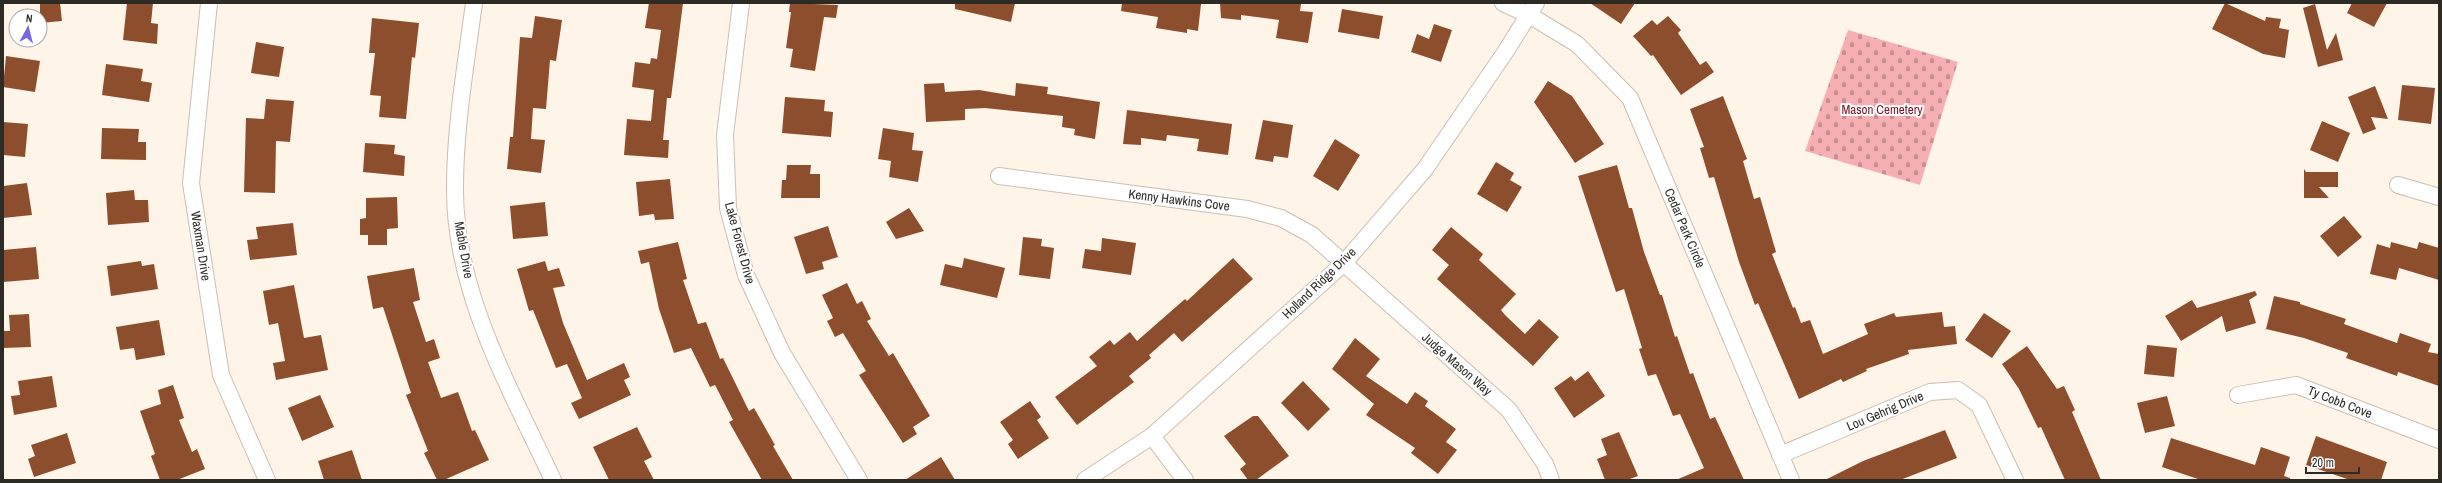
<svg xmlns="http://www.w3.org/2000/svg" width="2442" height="483" font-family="'Archivo Narrow',sans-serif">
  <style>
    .cemetery { fill: url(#cemetery-stones) }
    .building { fill: #8d4e2e }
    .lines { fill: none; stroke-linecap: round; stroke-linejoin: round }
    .minor-casing { stroke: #cbbfb0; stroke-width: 18 }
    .minor { stroke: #fff; stroke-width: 16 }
    .labels { text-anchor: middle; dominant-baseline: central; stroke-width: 4; stroke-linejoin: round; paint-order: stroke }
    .park-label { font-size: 13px; fill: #751829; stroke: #fff }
    .street-label { font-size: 13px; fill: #2e2a24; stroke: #fff }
  </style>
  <defs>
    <pattern id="cemetery-stones" width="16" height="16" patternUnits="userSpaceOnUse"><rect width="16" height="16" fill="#f6b0b3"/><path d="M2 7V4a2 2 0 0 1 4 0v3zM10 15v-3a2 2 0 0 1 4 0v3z" fill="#c88f91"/></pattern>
  </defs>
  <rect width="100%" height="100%" fill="#fef4e7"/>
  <!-- cemetery -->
  <path class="cemetery" d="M1848 30 1958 62 1920 185 1805 151Z"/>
  <!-- building -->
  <path class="building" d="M40 3H60L62 21 40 23Z
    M127 3H153L151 23 158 24 157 44 123 40Z
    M649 3H683L671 98H667L663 140H669L668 158 624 155 627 119 651 121 654 90 632 87 635 62 650 64 651 58 657 59 661 30 645 28Z
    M790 3 838 5 836 18 824 17 815 71 790 67 793 49 786 48 791 12H789Z
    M955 3H1015L1011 22 955 9Z
    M1122 3 1201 4 1198 31 1187 29V33L1156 28 1158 17 1121 11Z
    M1220 3 1301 4 1300 11 1313 12 1308 43 1276 38 1279 20 1241 15V20L1221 18Z
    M1590 3H1635L1621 24Z
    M2225 3 2265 21 2266 17 2281 19 2279 28 2289 30 2285 58 2263 54 2212 29Z
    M2352 3H2387L2374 27 2347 13Z
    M2315 4 2327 50 2336 33 2343 60 2318 67 2303 8Z
    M1342 9 1383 16 1379 39 1338 32Z
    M535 16 562 20 556 61 550 60 546 109 533 108 531 139 545 140 541 173 507 169 510 137H513L520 37 532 38Z
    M1668 16 1681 30 1678 33 1700 65 1706 61 1714 72 1681 95 1653 55 1651 56 1633 36 1652 20 1657 25Z
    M372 18 419 23 415 58 412 57 406 119 379 117 381 96 370 95 375 53H369Z
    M1434 24 1452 30 1441 62 1411 52 1417 34 1429 39Z
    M256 42 284 47 279 77 251 73Z
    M6 56 40 61 35 92 3 87Z
    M106 64 143 69 141 81 152 83 149 102 102 95Z
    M1548 81 1572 96 1604 144 1575 163 1534 102Z
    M944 83 945 92 979 90 1015 96 1016 83 1048 87 1047 94 1100 102 1095 139 1074 135 1075 129 1062 127 1063 116 985 108 965 109V120L926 122 924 84Z
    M2402 85 2435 88 2431 124 2398 120Z
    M2375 86 2388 119 2371 117 2376 129 2363 134 2348 97Z
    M1723 96 1747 159 1743 161 1754 199 1760 197 1776 252 1772 254 1793 308 1795 307 1801 323 1810 320 1823 354 1868 334 1864 324 1894 313 1896 317 1942 312 1944 327 1955 326 1957 344 1908 350 1909 354 1866 369 1867 371 1843 382 1841 379 1799 399 1758 303 1755 305 1739 262 1714 177 1709 178 1700 148 1704 147 1690 109Z
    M785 97 825 100 824 111 833 112 831 137 782 133Z
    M266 99 294 101 290 142 276 141 275 193 244 192 246 118 264 119Z
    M1127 110 1232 124 1228 155 1197 151 1199 139 1167 135 1166 141 1141 138V145L1123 144Z
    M1263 120 1293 125 1288 158 1274 156 1273 162 1255 159Z
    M2322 121 2350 133 2338 162 2310 150Z
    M3 122 28 124 25 157 3 155Z
    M102 128 139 129 138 142H146V160L101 159Z
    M883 128 914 133 912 150 923 151 918 182 889 177 891 161 878 159Z
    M1335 139 1360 155 1338 191 1313 176Z
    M365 143 395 145 394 154 405 156 404 176 363 172Z
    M1496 162 1514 173 1510 180 1522 187 1507 212 1477 194Z
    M787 165H811L810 174H820V198H781L782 180H786Z
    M1617 165 1629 208H1632L1644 252 1660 295H1662L1675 337 1677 336 1690 374 1693 373 1710 419 1715 417 1744 480H1676L1704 468 1680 414 1673 416 1656 374 1648 376 1639 349 1642 348 1624 289 1616 292 1578 176Z
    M2304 169 2306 172H2338V187H2319L2329 198H2304Z
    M670 179 674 219 655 220 654 214 639 216 636 182Z
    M27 183 32 215 3 218V186Z
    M134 190 135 200H148L149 222 108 225 106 193Z
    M397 197 398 228 387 229V245H368V235H360V219L366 218V198Z
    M545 202 548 236 513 239 510 206Z
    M909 208 924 231 896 239 886 222Z
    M2344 216 2362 237 2338 257 2320 236Z
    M293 223 297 255 250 260 247 240 258 239 256 227Z
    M828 226 838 257 822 262 824 269 806 274 794 237Z
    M1451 227 1483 254 1479 260 1516 294 1501 310 1505 315 1525 334 1539 319 1559 337 1533 366 1437 279 1449 265 1432 250Z
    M1023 237 1042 239 1041 246 1054 248 1050 279 1019 275Z
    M1102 238 1136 243 1131 275 1082 268 1085 249 1101 251Z
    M678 242 687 279 683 280 698 324 706 322 720 359 723 358 749 411 754 408 775 445 773 446 793 480H762L729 422 733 420 715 385 710 387 691 348 674 353 659 309 649 262 641 264 638 251Z
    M2391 242 2417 249 2419 242 2439 248V280L2399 268 2396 280 2370 274 2377 244 2390 248Z
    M36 247 39 279 3 282V250Z
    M964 258 1005 268 997 298 940 285 945 264 962 268Z
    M1233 258 1253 279 1182 342 1174 333 1149 355 1151 358 1129 376 1134 382 1077 425 1055 397 1097 366 1089 357 1110 340 1114 345 1130 332 1137 341 1185 299 1187 301Z
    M141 261 142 266 154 264 158 289 111 296 107 266Z
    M545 261 548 271 559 268 565 286 553 288 563 323 587 380 624 363 630 377 624 380 631 395 579 419 571 403 582 398 567 364 556 368 533 310 529 311 517 269Z
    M414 268 420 300 413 302 426 342 434 339 440 358 428 362 441 398 458 392 472 431 475 430 489 460 444 480H437L424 453 428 451 406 395 411 393 383 307 373 309 367 276Z
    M847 283 857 304 862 301 871 319 867 321 889 356 893 353 930 416 913 427 917 434 903 443 859 375 866 371 843 333 835 337 827 321 833 318 822 295Z
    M294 285 304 338 321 335 328 370 276 380 273 363 285 361 278 323 269 325 263 291Z
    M2255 291 2257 295 2249 300 2256 323 2226 332 2222 316 2181 341 2165 316 2192 300 2197 308Z
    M2274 296 2300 302V304L2346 319 2344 324 2397 343 2400 333 2431 344 2428 352 2439 354V386L2398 372 2397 376 2346 358 2348 353 2304 338 2266 329Z
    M1984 313 2011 331 1992 358 1965 340Z
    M29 314 31 347 3 348V331H10L9 315Z
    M159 320 165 355 136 360 134 348 120 350 116 327Z
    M1355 338 1380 359 1366 376 1407 404 1415 392 1428 401 1425 406 1456 429 1446 442 1457 450 1438 474 1411 453 1415 448 1366 415 1374 404 1332 369Z
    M2147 345 2177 348 2174 377 2144 374Z
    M2027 346 2057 389 2064 386 2075 410 2072 412 2101 480H2065L2041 427 2038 428 2019 389 2002 364Z
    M1588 371 1605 396 1574 418 1554 388 1571 376 1575 381Z
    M52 376 57 407 14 415 11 396 20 395 18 381Z
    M1303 381 1330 409 1308 431 1281 403Z
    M173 385 184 418 179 420 192 452 197 449 205 469 177 480H160L151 456 155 454 140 411 161 404 158 390Z
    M320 395 334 427 302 441 288 408Z
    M2167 396 2175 426 2145 433 2137 403Z
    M1030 401 1041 417 1037 420 1049 438 1018 459 1008 444 1013 440 1000 422Z
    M1253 416H1258L1289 456 1256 480H1248L1240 469 1246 464 1224 436Z
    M637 427 652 457 644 461 654 480H609L593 447Z
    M1945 430 1957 458 1900 480H1825L1863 461Z
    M1619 432 1638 476 1627 480H1605L1597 459 1607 455 1601 439Z
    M67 433 76 463 34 477 28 459 35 456 31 445Z
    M2316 436 2387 462 2381 480H2350L2306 465Z
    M2171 438 2255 465 2261 447 2290 457 2284 476 2290 478V480H2201L2162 467Z
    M352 450 362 480H324L318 461Z
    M941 457 955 480H905Z"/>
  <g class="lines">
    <defs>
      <path id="minor" d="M209 3 191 183 221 375 267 480
        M474 3C466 64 455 126 455 187 454 292 510 388 553 480
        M741 3 725 135 728 208 746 275 782 353 859 480
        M1503 3 1529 15 1577 44 1630 98 1791 480
        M999 176 1247 209 1281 218 1312 235 1509 410 1545 464 1551 480
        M2398 185 2439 197
        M2238 395 2296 385 2439 440
        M1152 436 1185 480
        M1780 455 1930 392 1958 390 1979 405 2015 480
        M1085 480 1152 436 1343 264 1425 169 1504 54 1536 3"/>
    </defs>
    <!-- minor casing -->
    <use href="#minor" class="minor-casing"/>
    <!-- minor -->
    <use href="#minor" class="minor"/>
  </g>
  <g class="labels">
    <!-- park labels -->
    <g class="park-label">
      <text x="1882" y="109">Mason Cemetery</text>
    </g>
    <!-- street labels -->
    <g class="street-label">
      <text transform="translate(1179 200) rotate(7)">Kenny Hawkins Cove</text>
      <text transform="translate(1685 228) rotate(67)">Cedar Park Circle</text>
      <text transform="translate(740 243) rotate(75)">Lake Forest Drive</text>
      <text transform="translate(201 246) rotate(81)">Waxman Drive</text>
      <text transform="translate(464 250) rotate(80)">Mable Drive</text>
      <text transform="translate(1319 283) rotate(-44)">Holland Ridge Drive</text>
      <text transform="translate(1457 364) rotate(41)">Judge Mason Way</text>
      <text transform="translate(2340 402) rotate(21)">Ty Cobb Cove</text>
      <text transform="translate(1885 411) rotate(-23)">Lou Gehrig Drive</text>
    </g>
  </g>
  <!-- border -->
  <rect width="2442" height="483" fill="none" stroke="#2e2a24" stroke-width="8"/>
  <!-- north arrow -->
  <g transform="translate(28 28) rotate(7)"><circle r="19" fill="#ffffff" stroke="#abaaa7"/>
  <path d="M0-3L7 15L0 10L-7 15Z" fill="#7b66e1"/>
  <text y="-6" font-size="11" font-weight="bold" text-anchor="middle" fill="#2e2a24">N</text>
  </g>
  <!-- scale -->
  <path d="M2306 467v6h53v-6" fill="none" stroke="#2e2a24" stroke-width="2"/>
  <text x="2312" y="467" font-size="12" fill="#2e2a24" stroke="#ffffff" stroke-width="3" paint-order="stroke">20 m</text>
</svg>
